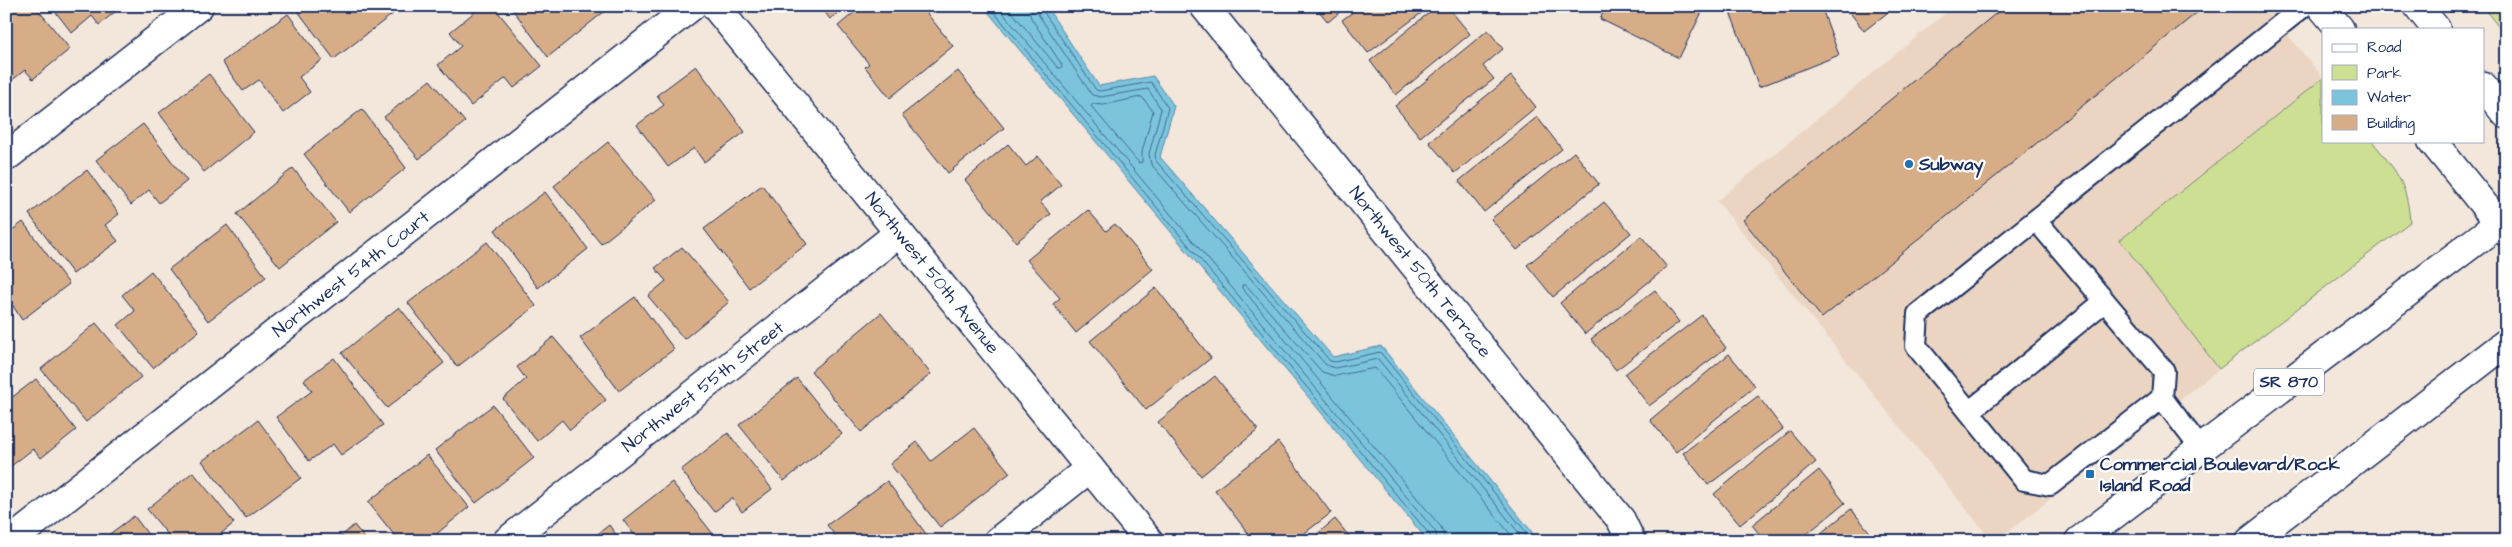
<svg xmlns="http://www.w3.org/2000/svg" width="2512" height="547" font-family="'Architects Daughter',sans-serif">
  <style>
    .built { fill: #ebd5c2 }
    .green { fill: #cddf93; stroke: #748778 }
    .water { fill: #7bc4dc; stroke: #58a }
    .lines { fill: none; stroke-linecap: round; stroke-linejoin: round }
    .shore { stroke: #416b90; stroke-width: 1 }
    .building { fill: #d7ad88; stroke: #1b2f5e }
    .lane-casing { stroke: #1b2f5e; stroke-width: 24 }
    .street-casing { stroke: #1b2f5e; stroke-width: 31 }
    .secondary-casing { stroke: #1b2f5e; stroke-width: 31 }
    .highway-casing { stroke: #1b2f5e; stroke-width: 31 }
    .lane { stroke: #fff; stroke-width: 20 }
    .street { stroke: #fff; stroke-width: 28 }
    .secondary { stroke: #fff; stroke-width: 28 }
    .highway { stroke: #fff; stroke-width: 28 }
    .poi-dot { fill: #1f6fb2; stroke: #fff; stroke-width: 2 }
    .labels { text-anchor: middle; dominant-baseline: central; stroke-width: 4.5; stroke-linejoin: round; paint-order: stroke }
    .shield { fill: #fff; stroke: #5f6d8e; stroke-width: 1 }
    .shield-label { font-size: 16px; font-weight: bold; fill: #1b2f5e }
    .poi-label { font-size: 18px; font-weight: bold; fill: #1b2f5e; stroke: #fff; text-anchor: start }
    .street-label { font-size: 18px; fill: #1b2f5e; stroke: #fff }
  </style>
  <rect width="100%" height="100%" fill="#f3e6db"/>
  <filter id="ink" filterUnits="userSpaceOnUse"><feTurbulence type="fractalNoise" baseFrequency=".02" numOctaves="2"/><feDisplacementMap in="SourceGraphic" scale="10" xChannelSelector="R" yChannelSelector="G"/><feConvolveMatrix kernelMatrix="1 2 1 2 8 2 1 2 1" color-interpolation-filters="sRGB"/></filter>
  <g filter="url(#ink)">
    <!-- built -->
    <path class="built" d="M1954 6H2265L2323 78 2120 240 2219 369 1996 541H1992L1717 201Z"/>
    <!-- green -->
    <path class="green" d="M2482 6H2506V36Z
      M2323 78V141H2372C2396 171 2407 182 2410 222L2219 369 2120 240Z"/>
    <!-- water -->
    <path class="water" d="M983 6H1046L1099 86 1153 76 1174 106 1160 157 1333 357 1381 346 1532 532 1529 541H1428Z"/>
    <g class="lines">
      <!-- shore -->
      <path class="shore" d="M989 6 1430 535 1432 541
        M997 6 1435 531 1438 541
        M1007 6 1058 68H1061L1062 65 1031 18 1028 6
        M1036 6 1038 14 1092 95 1101 97 1148 89 1161 109 1149 154 1151 164 1326 365 1335 368 1378 359 1519 533V541
        M1042 6 1043 11 1096 90 1100 91 1151 82 1168 108 1155 155 1156 161 1330 361 1335 362 1380 352 1526 532 1525 541
        M1142 97 1153 111 1142 152V162L1139 163 1091 106 1093 104 1103 105Z
        M1446 541 1441 527 1242 288V285H1246L1322 372 1335 376 1375 368 1511 535V541"/>
    </g>
    <!-- building -->
    <path class="building" d="M6 6H35L70 49 33 79 25 70 6 85Z
      M51 6H122L99 25 92 16 72 33Z
      M294 6H390L394 13 334 59Z
      M482 6H493L542 66 514 88 506 78 471 106 438 65 461 46 450 32Z
      M510 6H611L548 57Z
      M820 6H847L830 19Z
      M862 6H921L953 46 890 98 865 67 869 64 838 26Z
      M1315 6H1347L1328 22Z
      M1361 6H1420L1424 11 1368 53 1342 20Z
      M1437 6H1447L1470 34 1396 95 1370 61Z
      M1606 6H1705L1679 58 1600 19Z
      M1744 6H1821L1839 55 1759 87 1730 12Z
      M1845 6H1896L1864 31Z
      M2005 6H2205L1822 318 1743 220Z
      M288 14 322 60 299 77 310 92 283 113 259 80 243 91 222 62Z
      M1488 30 1503 49 1483 66 1494 79 1420 137 1395 106Z
      M696 66 745 132 704 162 694 148 668 167 637 125 664 105 657 95Z
      M958 71 1004 128 948 173 902 115Z
      M209 74 254 132 204 172 159 113Z
      M1511 76 1536 107 1455 173 1429 142Z
      M430 80 465 122 419 159 384 117Z
      M362 109 406 168 349 212 304 154Z
      M1537 117 1562 149 1484 212 1459 181Z
      M143 124 187 181 159 203 149 190 131 205 96 160Z
      M608 142 656 200 601 244 554 186Z
      M1008 144 1026 166 1038 156 1061 185 1040 202 1051 214 1016 242 965 180Z
      M1574 152 1599 184 1517 250 1491 219Z
      M293 168 336 222 280 267 237 214Z
      M87 170 119 214 105 225 118 241 73 274 29 214Z
      M762 185 807 244 749 288 704 229Z
      M545 192 588 249 538 288 495 230Z
      M1604 202 1631 233 1553 297 1527 265Z
      M1088 210 1106 231 1115 224 1153 269 1076 333 1053 304 1060 298 1027 260Z
      M23 222 69 284 22 320 13 306 6 311V235Z
      M227 225 266 277 208 321 169 269Z
      M1641 236 1667 267 1585 334 1560 303Z
      M487 242 536 306 457 367 408 303Z
      M682 247 729 302 684 339 648 296 666 281 655 268Z
      M151 271 199 331 153 368 118 325 135 311 122 295Z
      M1156 288 1211 358 1146 410 1090 341Z
      M1655 290 1679 322 1616 370 1591 339Z
      M635 297 674 349 619 391 580 338Z
      M399 307 444 363 387 408 342 353Z
      M881 313 931 374 861 432 811 371Z
      M1702 315 1726 348 1649 406 1625 374Z
      M96 323 141 377 86 422 41 369Z
      M553 337 606 400 570 430 562 420 537 441 503 399 526 379 517 367Z
      M1729 354 1755 386 1676 452 1650 420Z
      M334 358 383 425 341 455 333 444 309 461 276 417 312 391 304 380Z
      M1215 376 1258 430 1201 476 1158 422Z
      M797 378 842 434 784 481 739 425Z
      M36 379 76 430 41 458 33 449 6 470V402Z
      M1758 396 1783 429 1708 485 1683 453Z
      M493 405 534 458 476 503 435 450Z
      M258 420 301 478 246 518 202 461Z
      M974 428 1010 473 940 527 890 464 917 442 931 461Z
      M1790 431 1816 462 1740 525 1714 494Z
      M728 433 772 489 742 512 732 498 714 512 681 470Z
      M1278 442 1331 513 1294 541H1254L1215 490Z
      M427 455 469 507 428 541H399L368 502Z
      M1819 470 1845 503 1798 541H1765L1752 525Z
      M193 472 234 523 212 541H173L147 509Z
      M887 481 929 538 926 541H839L827 525Z
      M672 482 717 539 715 541H639L623 520Z
      M1851 509 1877 541H1811Z
      M134 516 153 541H100Z
      M1335 519 1353 541H1309Z
      M354 525 367 541H336Z
      M609 525 621 541H589Z"/>
    <g class="lines">
      <defs>
        <path id="lane" d="M2036 220 2164 371 2162 398 2050 485 2024 480 1916 346 1918 314 2304 6
          M2162 398 2201 449
          M1969 412 2105 301"/>
        <path id="street" d="M715 6 1149 541
          M1204 6 1621 520 1631 541
          M6 157 199 6
          M11 541 692 6
          M507 541 899 233
          M998 541 1090 468"/>
        <path id="secondary" d="M2321 6 2340 29
          M2418 6 2436 29
          M2483 86 2506 114
          M2432 141 2506 232"/>
        <path id="highway" d="M2079 541 2506 218
          M2250 541 2506 343"/>
      </defs>
      <!-- lane casing -->
      <use href="#lane" class="lane-casing"/>
      <!-- street casing -->
      <use href="#street" class="street-casing"/>
      <!-- secondary casing -->
      <use href="#secondary" class="secondary-casing"/>
      <!-- highway casing -->
      <use href="#highway" class="highway-casing"/>
      <!-- lane -->
      <use href="#lane" class="lane"/>
      <!-- street -->
      <use href="#street" class="street"/>
      <!-- secondary -->
      <use href="#secondary" class="secondary"/>
      <!-- highway -->
      <use href="#highway" class="highway"/>
    </g>
  </g>
  <!-- markers -->
  <g class="poi-dot">
    <circle cx="1909" cy="164" r="5"/>
    <rect x="2085" y="469" width="10" height="10" rx="2.5"/>
  </g>
  <g class="labels">
    <!-- shield labels -->
    <rect class="shield" x="2254" y="368.5" width="70" height="27" rx="4"/>
    <g class="shield-label">
      <text x="2289" y="382">SR 870</text>
    </g>
    <!-- poi labels -->
    <g class="poi-label">
      <text x="1919" y="164">Subway</text>
      <text x="2100" y="464">Commercial Boulevard/Rock<tspan x="2100" dy="21">Island Road</tspan></text>
    </g>
    <!-- street labels -->
    <g class="street-label">
      <text transform="translate(1420 272) rotate(51)">Northwest 50th Terrace</text>
      <text transform="translate(932 273) rotate(51)">Northwest 50th Avenue</text>
      <text transform="translate(351 274) rotate(-38)">Northwest 54th Court</text>
      <text transform="translate(703 387) rotate(-38)">Northwest 55th Street</text>
    </g>
  </g>
  <!-- margin -->
  <rect width="2512" height="547" fill="none" stroke="#fff" stroke-width="25"/>
  <rect x="12" y="12" width="2487" height="522" fill="none" stroke="#1b2f5e" stroke-width="2" filter="url(#ink)"/>
  <!-- legend -->
  <rect x="2322" y="28" width="162" height="115" fill="#ffffff" stroke="#a4acbf"/>
  <rect x="2332" y="44" width="25" height="8" fill="#ffffff" stroke="#a4acbf"/>
  <text x="2367" y="52" font-size="15" fill="#1b2f5e">Road</text>
  <rect x="2332" y="65" width="25" height="15" fill="#cddf93" stroke="#a4acbf"/>
  <text x="2367" y="78" font-size="15" fill="#1b2f5e">Park</text>
  <rect x="2332" y="90" width="25" height="15" fill="#7bc4dc" stroke="#a4acbf"/>
  <text x="2367" y="102" font-size="15" fill="#1b2f5e">Water</text>
  <rect x="2332" y="115" width="25" height="15" fill="#d7ad88" stroke="#a4acbf"/>
  <text x="2367" y="128" font-size="15" fill="#1b2f5e">Building</text>
</svg>
